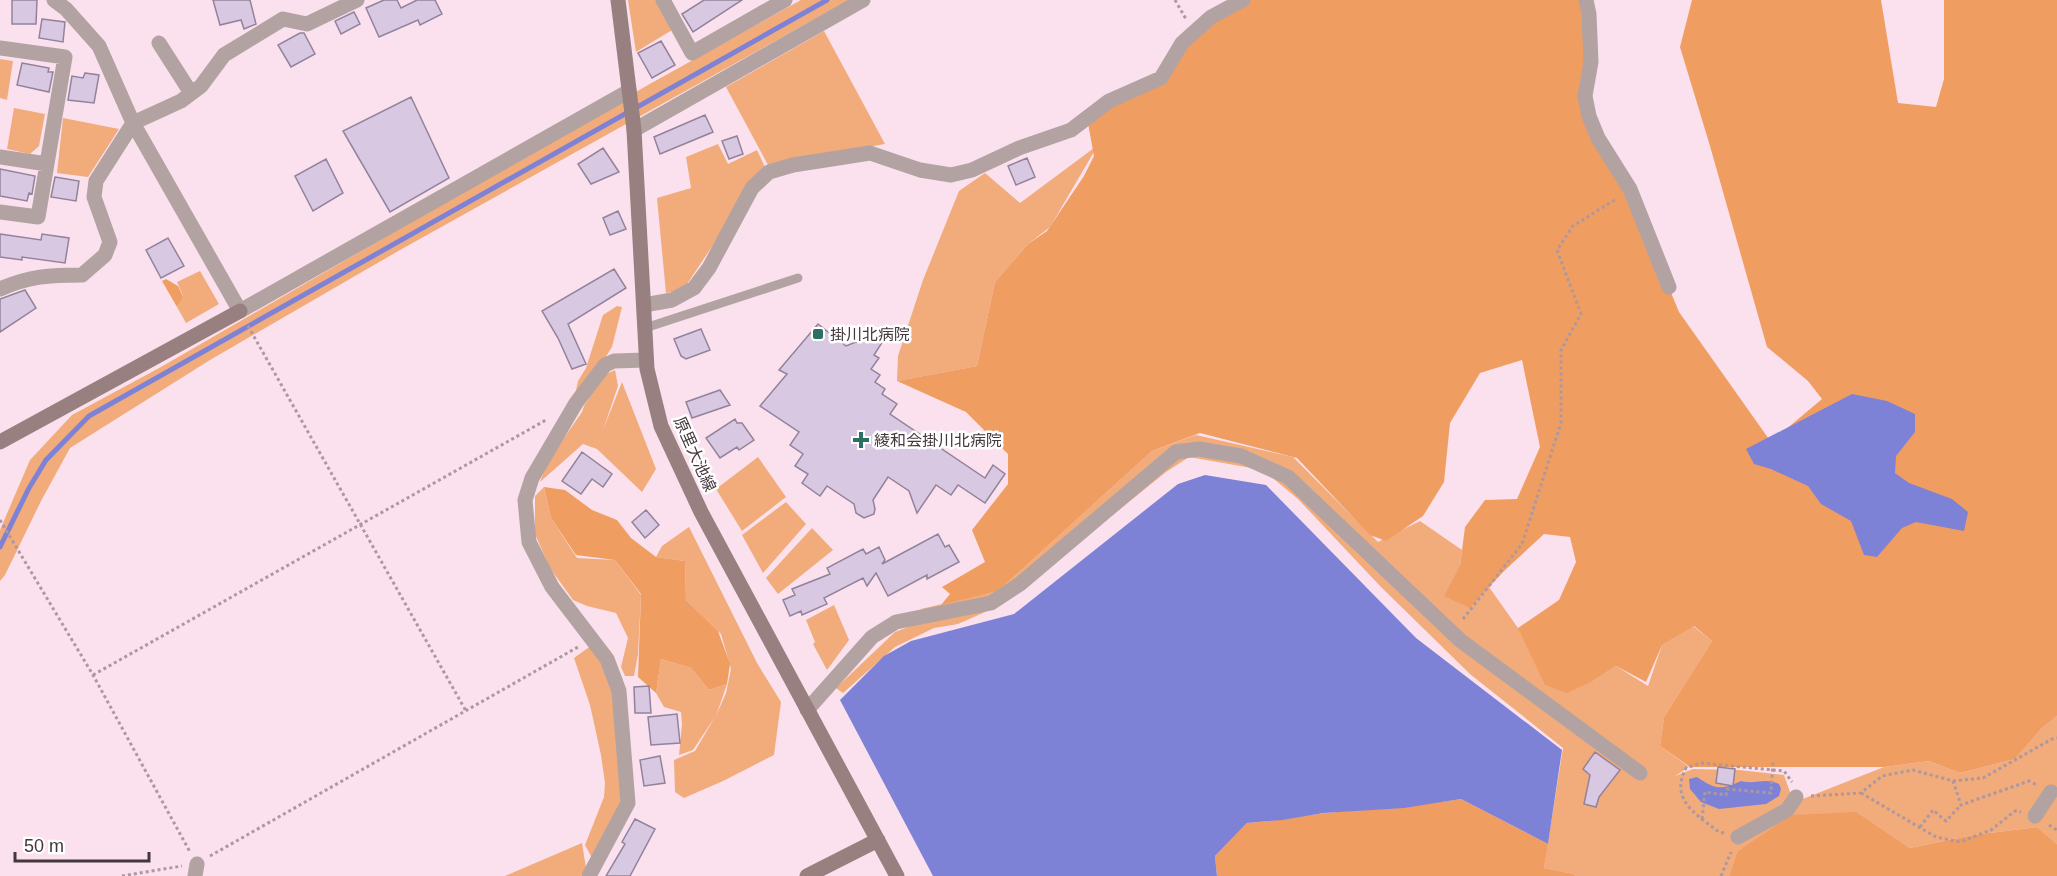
<svg xmlns="http://www.w3.org/2000/svg" width="2057" height="876" font-family="Helvetica,'Noto Sans JP',sans-serif">
  <style>
    .green { fill: #f2ab7a }
    .forest { fill: #f09d61 }
    .water { fill: #7e82d6 }
    .lines { fill: none; stroke-linecap: round; stroke-linejoin: round }
    .stream { stroke: #7e82d6; stroke-width: 5 }
    .building { fill: #d9c8e2; stroke: #92829b; stroke-width: 1.5 }
    .path { stroke: #ac98a1; stroke-width: 3; stroke-dasharray: 3 3; stroke-linecap: butt }
    .lane { stroke: #b2a3a2; stroke-width: 9 }
    .street { stroke: #b2a3a2; stroke-width: 15 }
    .secondary { stroke: #97807f; stroke-width: 15 }
    .path-bridge { stroke: #ac98a1; stroke-width: 3; stroke-dasharray: 3 3; stroke-linecap: butt }
    .poi-dot { fill: #2c7064; stroke: #fff; stroke-width: 2 }
    .labels { text-anchor: middle; dominant-baseline: central; stroke-width: 5; stroke-linejoin: round; paint-order: stroke }
    .poi-label { font-size: 16px; fill: #44373d; stroke: #fff; text-anchor: start }
    .street-label { font-size: 16px; fill: #44373d; stroke: #fff }
  </style>
  <rect width="100%" height="100%" fill="#fbe1ed"/>
  <!-- green -->
  <path class="green" d="M628 0H663L677 27 636 52Z
    M801 0H849L400 250 210 360 70 448 41 501 5 575 0 581V530L30 460 72 415 161 367 648 85Z
    M824 31 885 144 768 165 726 87Z
    M0 59 13 61 7 100 0 98Z
    M14 108 45 114 39 146 30 154 7 149Z
    M63 118 119 129 88 177 57 173Z
    M718 144 728 164 757 150 765 167 687 284 680 290 666 293 657 198 691 188 686 157Z
    M1098 145 1050 227 1028 244 995 282 977 366 897 381 898 356 923 280 959 191 985 173 1020 203Z
    M200 271 219 304 186 323 177 307 183 296 177 282Z
    M617 306 622 307 612 347 603 361 575 395 578 381 586 368 603 315Z
    M615 370 618 386 603 430 622 382 656 469 642 492 597 449 583 444 540 482 548 461 582 412 584 406 604 375Z
    M1196 435 1293 457 1378 542 1420 521 1462 550 1460 566 1470 608 1489 587 1518 628 1593 681 1616 666 1648 686 1662 645 1693 626 1712 641 1664 717 1660 746 1689 767 1675 776 1693 769 1739 770 1784 775 1791 795 1780 808 1884 767 1929 761 1960 773 2015 759 2042 728 2057 716V844L2037 827 1973 835 1910 848 1857 812 1737 852 1729 876H1576L1574 874 1544 868 1563 748 1470 674 1381 587 1298 499 1263 470 1189 457 1166 472 1001 605 958 624 934 628 895 647 843 693 836 688 895 632 924 621 920 617 921 609 998 591 1152 451Z
    M758 457 786 497 742 531 716 489Z
    M544 487 551 518 577 558 615 560 641 595 638 654 634 676H625L621 667 628 638 616 613 587 606 573 600 550 568 535 534V496Z
    M786 502 806 524 763 573 742 535Z
    M689 527 757 663 781 702 774 755 723 781 684 798 675 792 674 760 695 751 715 717 693 750 679 755 682 724 681 712 664 707 656 693 661 659 691 668 709 690 727 684 716 716 726 693 731 669 721 634 686 600 685 561 656 557 662 546Z
    M812 528 833 550 778 594 766 578Z
    M834 605 849 640 827 670 813 644 815 642 806 620Z
    M592 645 616 692 623 800 592 858 585 845 604 797 605 783 601 755 590 705 574 658Z
    M582 843 586 868 581 876H505Z"/>
  <!-- forest -->
  <path class="forest" d="M1243 0H1583L1589 116 1625 181 1679 312 1771 442 1822 399 1808 381 1767 347 1710 146 1680 47 1692 0H1881L1898 103 1936 107 1944 79V0H2057V716L2042 728 2015 759 1960 773 1929 761 1884 767H1690L1660 746 1664 717 1712 641 1694 626 1662 645 1646 682 1616 666 1593 681 1567 693 1545 685 1518 628 1559 600 1576 562 1570 537 1544 534 1504 571 1470 608 1444 596 1460 566 1465 527 1485 500 1517 499 1540 447 1522 360 1480 373 1450 423 1444 482 1423 516 1386 541 1370 535 1297 458 1200 433 1152 451 998 591 941 605 950 594 942 587 985 562 972 530 1008 484V454L966 412 897 381 977 366 995 282 1028 244 1047 231 1084 176 1094 156 1087 118 1163 75 1182 43Z
    M166 279 178 286 183 297 177 307 162 281Z
    M544 487 565 490 592 510 617 520 631 538 656 557 685 561 686 600 718 631 730 664 727 684 709 690 691 668 661 659 656 693 638 677 641 594 615 560 576 555 551 518Z
    M1461 799 1548 844 1544 868 1574 874 1576 876H1217L1215 856 1247 823C1274 821 1300 816 1326 813 1371 809 1416 806 1461 799Z
    M1857 812 1910 848 1973 835 2037 827 2057 844V876H1729L1737 852 1791 815Z"/>
  <!-- water -->
  <path class="water" d="M1852 394 1887 401 1915 414V432L1896 456 1895 473 1909 483 1952 499 1968 512 1964 531 1916 522 1902 528 1877 557 1864 555 1851 521 1821 504 1808 486 1771 469 1754 464 1746 449Z
    M1205 475 1266 485 1416 638 1562 750 1548 844 1461 799 1404 808 1324 813 1282 820 1247 823 1215 856 1217 876H933L840 700 884 656 911 641 1014 614 1178 484Z
    M1697 777C1716 790 1721 790 1741 781 1756 785 1764 777 1779 784L1781 789 1779 796 1766 804 1719 809 1701 802 1690 789 1689 779Z"/>
  <g class="lines">
    <!-- stream -->
    <path class="stream" d="M0 547 29 488 46 460 89 416 827 0"/>
  </g>
  <!-- building -->
  <path class="building" d="M12 0H37L36 24H12Z
    M213 0H250L256 24 244 29 241 20 220 25Z
    M384 0H397L401 8 417 0H435L442 14 420 25 418 20 379 37 366 8Z
    M704 0H742L693 32 682 14Z
    M354 12 360 24 341 34 335 21Z
    M42 19 65 22 63 42 39 38Z
    M300 33H304L315 54 291 67 278 45Z
    M661 41 675 65 652 78 638 53Z
    M22 63 49 68 48 72H53L49 92 17 85Z
    M85 73 99 75 94 103 68 100 72 76 83 78Z
    M411 97 449 178 390 212 343 131Z
    M705 115 713 132 660 154 654 137Z
    M737 136 743 154 729 159 722 141Z
    M603 148 619 172 591 184 578 164Z
    M1027 158 1035 177 1016 185 1008 166Z
    M326 159 343 193 313 211 295 176Z
    M0 169 35 176 32 194 29 193 27 201 0 196Z
    M55 177 79 181 76 201 51 197Z
    M618 211 626 229 610 235 603 218Z
    M0 234 41 240 42 234 69 238 65 263 22 257V260L0 257Z
    M168 238 184 266 161 278 146 250Z
    M614 269 626 288 568 324 586 364 572 369 558 338 542 311Z
    M25 290 36 308 0 332V299Z
    M818 324 846 346 874 335 883 341 874 355 879 358 871 369 880 375 875 382 885 389 882 394 897 404 890 414 985 478 993 465 1005 474 985 503 958 485 951 495 936 485 917 513 909 491 888 477 873 500 875 509 874 514 864 518 856 513 854 504 827 486 820 496 802 483 808 474 795 466 803 454 790 445 799 432 760 406 787 374 779 370Z
    M701 329 710 350 686 359 681 356 674 339Z
    M720 390 730 405 692 418 686 402Z
    M735 419 737 423H742L754 440 739 450 737 447 720 458 706 438Z
    M582 452 612 474 603 487 592 479 581 494 562 481Z
    M646 510 659 525 645 538 632 522Z
    M938 534 945 547 949 545 959 562 927 579V575L888 596 876 573 867 586 863 578 824 598 827 604 802 615 801 611 790 616 783 600 795 595 792 589 830 574 827 568 863 549 866 554 879 547 885 560 882 564Z
    M649 686 651 713H635L634 687Z
    M677 714 680 743 651 745 648 717Z
    M1595 752 1620 770 1599 797 1596 807 1584 804 1590 775 1583 769Z
    M660 756 665 783 644 786 640 760Z
    M1718 767 1735 769 1733 786 1716 783Z
    M635 819 655 829 630 876H606L625 844 622 842Z"/>
  <g class="lines">
    <!-- path -->
    <path class="path" d="M1175 0 1186 19
      M248 326 466 711
      M0 520 93 675 190 852
      M1463 619 1522 544 1561 423V350L1581 314 1557 250 1573 226 1616 199
      M93 675 546 420
      M1953 781 1983 778 2052 739 2057 738
      M1861 793 1936 837 1960 842 1991 830 2015 811 2021 812
      M1811 796 1861 793 1882 776 1913 770 1953 781 1961 805 2029 781 2037 785
      M2049 825 2057 830
      M1920 827 1933 810 1946 821 1961 805
      M1724 833 1719 832C1697 815 1669 800 1686 768L1701 763 1784 771 1792 782
      M210 856 578 647
      M122 876 182 866
      M1721 876 1731 852"/>
    <!-- lane -->
    <path class="lane" d="M645 328 798 278"/>
    <!-- street -->
    <path class="street" d="M54 0 66 9 99 46 133 123 240 311 629 91
      M663 0 692 53 785 0
      M1586 0 1589 14 1591 62 1585 96 1589 116 1598 138 1630 189 1669 287
      M159 43 191 93
      M0 48 65 57 38 217 0 212
      M634 130 863 0
      M0 157 47 164
      M0 289C30 276 49 275 82 275L105 255 110 242 94 197 96 181 133 123 181 101 201 86 224 55 283 19 307 24 357 0
      M644 305 672 300 694 288 709 268 752 188 769 172 793 165 870 153 920 170 951 175 972 170 1019 148 1071 130 1109 101 1161 78 1182 43 1211 17 1243 0
      M807 710 872 637 896 622 991 603 1020 584 1176 452 1199 449 1241 456 1288 477 1461 641 1640 773
      M2035 816 2051 792
      M1738 837 1787 810 1796 797
      M195 876 197 864
      M589 876 628 803 619 691 607 659 552 587 529 542 525 500 532 478 576 403 605 365 614 361 646 360"/>
    <!-- secondary -->
    <path class="secondary" d="M618 0 634 130 647 369 661 426 701 512 897 876
      M0 442 240 311
      M807 876 878 840"/>
    <!-- path-bridge -->
    <path class="path-bridge" d="M1702 819 1705 792 1726 795 1727 789 1771 793 1773 762"/>
  </g>
  <!-- markers -->
  <g class="poi-dot">
    <rect x="812" y="328" width="12" height="12" rx="3"/>
    <path d="M858 431h6v6h6v6h-6v6h-6v-6h-6v-6h6z"/>
  </g>
  <g class="labels">
    <!-- poi labels -->
    <g class="poi-label">
      <text x="830" y="334">掛川北病院</text>
      <text x="874" y="440">綾和会掛川北病院</text>
    </g>
    <!-- street labels -->
    <g class="street-label">
      <text transform="translate(695 454) rotate(66)">原里大池線</text>
    </g>
  </g>
  <!-- scale -->
  <path d="M15 852v9h134v-9" fill="none" stroke="#44373d" stroke-width="3"/>
  <text x="24" y="852" font-size="18" fill="#44373d" stroke="#ffffff" stroke-width="4.5" paint-order="stroke">50 m</text>
</svg>
